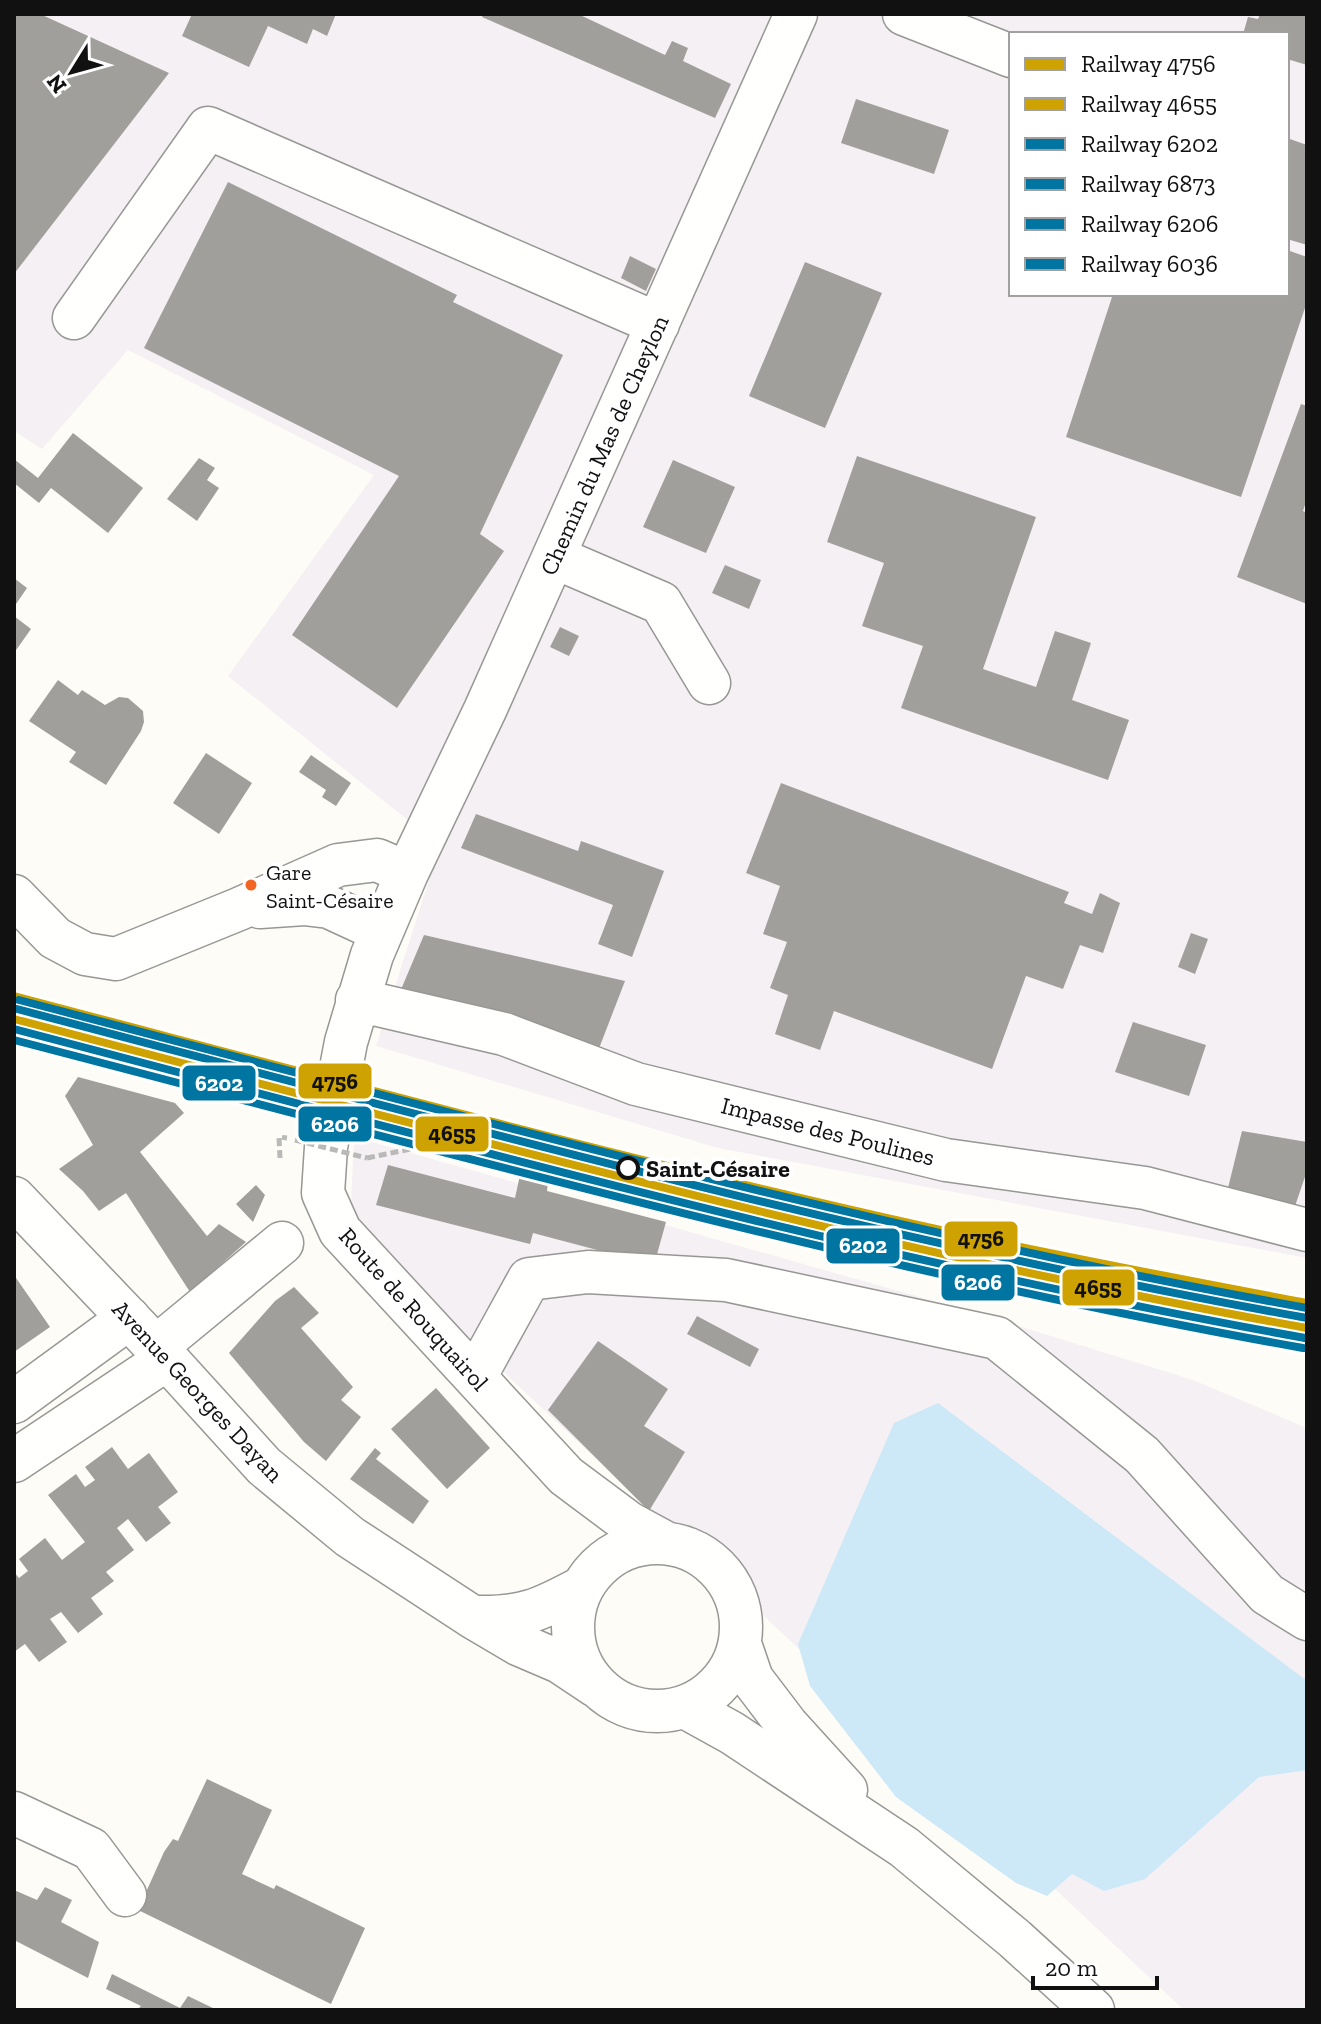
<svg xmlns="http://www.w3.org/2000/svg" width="1321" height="2024" font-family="'Zilla Slab',serif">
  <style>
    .industrial { fill: #f5f0f3; fill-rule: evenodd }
    .water { fill: #cde8f7 }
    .building { fill: #a19f9c }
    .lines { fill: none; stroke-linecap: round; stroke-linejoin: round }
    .minor-casing { stroke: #979795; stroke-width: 45 }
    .path { stroke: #b9b9b8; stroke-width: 5; stroke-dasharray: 8 4; stroke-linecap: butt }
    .minor { stroke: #fffffe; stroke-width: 42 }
    .path-bridge { stroke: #b9b9b8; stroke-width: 5; stroke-dasharray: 8 4; stroke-linecap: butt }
    .rail-1-casing { stroke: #fff; stroke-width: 14 }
    .rail-2-casing { stroke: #fff; stroke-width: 14 }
    .rail-3-casing { stroke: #fff; stroke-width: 14 }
    .rail-4-casing { stroke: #fff; stroke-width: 14 }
    .rail-5-casing { stroke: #fff; stroke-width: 14 }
    .rail-6-casing { stroke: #fff; stroke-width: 14 }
    .rail-1 { stroke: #cea301; stroke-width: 8 }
    .rail-2 { stroke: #cea301; stroke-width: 8 }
    .rail-3 { stroke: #0075a1; stroke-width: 8 }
    .rail-4 { stroke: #0075a1; stroke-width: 8 }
    .rail-5 { stroke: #0075a1; stroke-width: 8 }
    .rail-6 { stroke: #0075a1; stroke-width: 8 }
    .bus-dot { fill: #f26522; stroke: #fff; stroke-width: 3 }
    .stop-dot { fill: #fff; stroke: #111; stroke-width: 4 }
    .labels { text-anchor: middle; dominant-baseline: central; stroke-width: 8; stroke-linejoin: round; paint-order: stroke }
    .bus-label { font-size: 22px; fill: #111; stroke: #fff; text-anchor: start }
    .street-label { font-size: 24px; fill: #111; stroke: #fff }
    .stop-label { font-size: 24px; font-weight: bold; fill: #111; stroke: #fff; text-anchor: start }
    .line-badge { stroke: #fff; stroke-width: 3 }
    .badge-label { font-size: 22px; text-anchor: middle; font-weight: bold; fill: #fff }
    .pale-badge-label { font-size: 22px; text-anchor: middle; font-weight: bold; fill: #111 }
  </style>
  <rect width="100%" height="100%" fill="#fdfcf7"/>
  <!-- industrial -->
  <path class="industrial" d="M14 14H1307V1258L718 1148 376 1046 440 846 228 676 374 475 128 350 42 449 14 431ZM1011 34H1287V294H1011Z
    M354 1137 980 1314 1193 1380 1307 1428V2010H1184L350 1228Z"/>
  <!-- water -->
  <path class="water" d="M938 1403 1307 1681V1770L1259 1777 1145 1879 1104 1891 1072 1874 1047 1896 1016 1883 896 1797 810 1686 798 1644 894 1423Z"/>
  <!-- building -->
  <path class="building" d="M14 14H40L169 73 14 274Z
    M192 14H336L327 36 313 29 307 44 268 26 249 67 182 36Z
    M483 14H578L665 55 672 41 688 48 683 61 731 84 715 118 482 17Z
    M1260 14H1307V65L1287 59V34H1243L1248 17 1258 19Z
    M856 99 949 130 934 174 841 143Z
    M1287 138 1307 145V245L1287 239Z
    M228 182 457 295 453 302 563 355 480 534 504 551 397 708 292 635 399 476 144 348Z
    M1287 250 1307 257V302L1241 497 1066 437 1113 294H1287Z
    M630 256 656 269 646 291 621 278Z
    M805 262 882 293 825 428 749 396Z
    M1301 404 1307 406V499L1303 511 1307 513V604L1237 577Z
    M73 433 143 488 108 533 51 488 39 503 14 483V459L38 478Z
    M857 456 1036 517 983 669 1036 687 1055 631 1091 643 1072 700 1129 720 1108 780 901 708 923 646 862 626 884 563 827 542Z
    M199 458 215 468 207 480 219 488 197 521 167 499Z
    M673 460 735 487 706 553 643 527Z
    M725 565 761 580 749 609 712 593Z
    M14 578 27 588 14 607Z
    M14 616 31 629 14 653Z
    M560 627 579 636 569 656 550 647Z
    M58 680 78 695 82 690 105 705 119 697 128 698 143 711 144 722 141 731 106 785 69 762 76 752 29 721Z
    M206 753 252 783 219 834 173 803Z
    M311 755 351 783 336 806 322 797 326 790 299 772Z
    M781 783 1069 892 1064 903 1092 914 1100 893 1120 903 1103 953 1080 945 1063 989 1026 976 992 1069 834 1011 820 1050 775 1034 788 995 770 988 787 942 763 934 780 886 746 873Z
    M476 814 578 851 581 841 664 871 632 957 598 944 613 905 461 848Z
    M1191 933 1208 939 1195 974 1178 967Z
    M424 935 625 981 598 1051 559 1041 562 1032 558 1041 397 999Z
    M1133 1022 1206 1045 1189 1096 1115 1072Z
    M78 1077 175 1103 184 1113 140 1152 207 1236 219 1224 246 1242 190 1292 126 1193 99 1211 83 1191 59 1169 93 1145 65 1096Z
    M1242 1131 1307 1142V1171L1294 1209 1226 1196Z
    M388 1165 515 1198 520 1175 548 1182 547 1191 666 1222 654 1265 533 1233 530 1244 376 1205Z
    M256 1185 265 1195 253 1222 236 1204Z
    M14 1275 50 1327 14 1352Z
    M294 1287 319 1313 301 1328 353 1387 341 1400 361 1417 326 1461 304 1442 229 1353 275 1301Z
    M697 1316 759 1349 750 1367 687 1334Z
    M598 1341 668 1389 644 1426 685 1452 649 1511 548 1410Z
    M436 1388 490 1448 447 1489 391 1429Z
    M112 1447 128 1469 149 1453 178 1492 158 1507 171 1523 146 1542 128 1519 117 1528 134 1550 106 1572 114 1581 91 1598 103 1614 78 1633 61 1612 50 1619 67 1642 39 1662 25 1644 14 1652V1572L19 1578 28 1571 19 1559 45 1538 62 1560 85 1542 48 1495 76 1474 85 1487 95 1480 85 1467Z
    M375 1448 381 1453 376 1459 429 1501 413 1524 350 1479Z
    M207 1779 272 1810 242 1874 274 1889 276 1885 365 1928 331 2004 138 1910 164 1852 173 1839 178 1841Z
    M45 1887 72 1900 61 1922 99 1942 88 1978 14 1940V1890L37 1900Z
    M112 1974 180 2008 188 1996 217 2010H137L141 2006 106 1989Z"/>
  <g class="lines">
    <defs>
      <path id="minor" d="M904 14 1011 56
        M74 318 208 128 658 324
        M554 557 661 603 709 683
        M14 896 55 938 85 954 116 959 239 909 338 865 377 860 407 873
        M260 907 304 904 329 907 381 931
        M357 1000 504 1034 636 1084 946 1160 1145 1188 1307 1230
        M14 1198 156 1347 264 1466 350 1537 474 1618 518 1644 560 1662 596 1686
        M156 1347 282 1243
        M475 1377 529 1279 588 1272 726 1280 997 1338 1142 1455 1267 1594 1307 1619
        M14 1402 129 1318
        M14 1461 167 1359
        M664 1542 629 1523 566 1476 340 1231 323 1193 326 1147 346 1042 372 955 407 873 485 710 796 14
        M573 1627a84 84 0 1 1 168 0a84 84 0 1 1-168 0Z
        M476 1617C523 1618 540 1610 581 1588
        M740 1644 752 1679 787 1725 846 1790
        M685 1707 732 1733 904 1847 1015 1939 1093 2010
        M14 1813 91 1849 125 1895"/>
    </defs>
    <!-- minor casing -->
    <use href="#minor" class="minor-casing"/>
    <!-- path -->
    <path class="path" d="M280 1158 279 1137 287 1138
      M367 1158 425 1146"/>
    <!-- minor -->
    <use href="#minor" class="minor"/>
    <!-- path-bridge -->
    <path class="path-bridge" d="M295 1140 367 1158"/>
    <defs>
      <path id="rail-1" d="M14 996C318 1076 621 1159 927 1227 1053 1255 1180 1279 1307 1303"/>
      <path id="rail-2" d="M14 1019C443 1131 871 1250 1307 1328"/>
      <path id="rail-3" d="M14 1029C442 1141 869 1260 1305 1338"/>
      <path id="rail-4" d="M17 1009C444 1121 871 1240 1307 1318"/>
      <path id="rail-5" d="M14 1040C441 1151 868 1270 1303 1348"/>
      <path id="rail-6" d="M19 1000C446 1111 872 1230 1307 1308"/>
    </defs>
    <!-- rail-1 casing -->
    <use href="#rail-1" class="rail-1-casing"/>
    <!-- rail-2 casing -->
    <use href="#rail-2" class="rail-2-casing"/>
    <!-- rail-3 casing -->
    <use href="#rail-3" class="rail-3-casing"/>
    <!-- rail-4 casing -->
    <use href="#rail-4" class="rail-4-casing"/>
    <!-- rail-5 casing -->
    <use href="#rail-5" class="rail-5-casing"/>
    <!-- rail-6 casing -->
    <use href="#rail-6" class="rail-6-casing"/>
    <!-- rail-1 -->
    <use href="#rail-1" class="rail-1"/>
    <!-- rail-2 -->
    <use href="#rail-2" class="rail-2"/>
    <!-- rail-3 -->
    <use href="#rail-3" class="rail-3"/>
    <!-- rail-4 -->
    <use href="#rail-4" class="rail-4"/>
    <!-- rail-5 -->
    <use href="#rail-5" class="rail-5"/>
    <!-- rail-6 -->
    <use href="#rail-6" class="rail-6"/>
  </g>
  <!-- markers -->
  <circle class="bus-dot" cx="251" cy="885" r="7"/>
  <circle class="stop-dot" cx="628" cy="1168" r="10"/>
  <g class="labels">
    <!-- bus labels -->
    <g class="bus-label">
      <text x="266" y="872">Gare<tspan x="266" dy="28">Saint-Césaire</tspan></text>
    </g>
    <!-- street labels -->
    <g class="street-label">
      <text transform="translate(604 445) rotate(-66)">Chemin du Mas de Cheylon</text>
      <text transform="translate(828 1131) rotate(14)">Impasse des Poulines</text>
      <text transform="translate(414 1309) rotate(48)">Route de Rouquairol</text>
      <text transform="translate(198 1391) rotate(47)">Avenue Georges Dayan</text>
    </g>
    <!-- stop labels -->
    <g class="stop-label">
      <text x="646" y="1168">Saint-Césaire</text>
    </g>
  </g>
  <g class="line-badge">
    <rect x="297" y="1062" width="76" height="38" rx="8" fill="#cea301"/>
    <rect x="181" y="1064" width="76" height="38" rx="8" fill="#0075a1"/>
    <rect x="297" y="1105" width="76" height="38" rx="8" fill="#0075a1"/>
    <rect x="414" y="1115" width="76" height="38" rx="8" fill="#cea301"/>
    <rect x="943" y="1220" width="76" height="38" rx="8" fill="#cea301"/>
    <rect x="825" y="1227" width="76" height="38" rx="8" fill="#0075a1"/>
    <rect x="940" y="1263" width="76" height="39" rx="8" fill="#0075a1"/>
    <rect x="1061" y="1268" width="75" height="39" rx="8" fill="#cea301"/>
  </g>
  <g class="badge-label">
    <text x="219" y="1091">6202</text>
    <text x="335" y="1132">6206</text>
    <text x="863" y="1253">6202</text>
    <text x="978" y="1290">6206</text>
  </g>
  <g class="pale-badge-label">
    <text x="335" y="1089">4756</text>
    <text x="452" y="1141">4655</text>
    <text x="981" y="1246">4756</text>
    <text x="1098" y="1295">4655</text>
  </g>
  <!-- border -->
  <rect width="1321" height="2024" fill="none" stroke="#111111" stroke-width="32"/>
  <!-- legend -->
  <rect x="1009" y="32" width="280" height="264" fill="#ffffff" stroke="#a0a0a0" stroke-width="2"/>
  <rect x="1025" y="58" width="40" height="12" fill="#cea301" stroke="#a0a0a0" stroke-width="2"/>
  <text x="1081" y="72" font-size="24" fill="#111111">Railway 4756</text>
  <rect x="1025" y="98" width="40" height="12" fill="#cea301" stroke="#a0a0a0" stroke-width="2"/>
  <text x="1081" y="112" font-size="24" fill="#111111">Railway 4655</text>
  <rect x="1025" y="138" width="40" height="12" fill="#0075a1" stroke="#a0a0a0" stroke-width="2"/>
  <text x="1081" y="152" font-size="24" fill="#111111">Railway 6202</text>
  <rect x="1025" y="178" width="40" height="12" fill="#0075a1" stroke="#a0a0a0" stroke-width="2"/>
  <text x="1081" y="192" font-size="24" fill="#111111">Railway 6873</text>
  <rect x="1025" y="218" width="40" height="12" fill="#0075a1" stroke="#a0a0a0" stroke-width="2"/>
  <text x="1081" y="232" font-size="24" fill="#111111">Railway 6206</text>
  <rect x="1025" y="258" width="40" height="12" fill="#0075a1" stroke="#a0a0a0" stroke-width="2"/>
  <text x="1081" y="272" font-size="24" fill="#111111">Railway 6036</text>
  <!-- north arrow -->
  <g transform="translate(72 72) rotate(233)" stroke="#ffffff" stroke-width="6" paint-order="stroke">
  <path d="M0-6L14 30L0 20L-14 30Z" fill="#111111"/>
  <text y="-12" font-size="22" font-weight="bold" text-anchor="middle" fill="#111111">N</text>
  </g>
  <!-- scale -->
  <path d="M1033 1976v12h124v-12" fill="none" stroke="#111111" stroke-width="4"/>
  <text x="1045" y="1976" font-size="24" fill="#111111" stroke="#ffffff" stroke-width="6" paint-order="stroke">20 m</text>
</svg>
